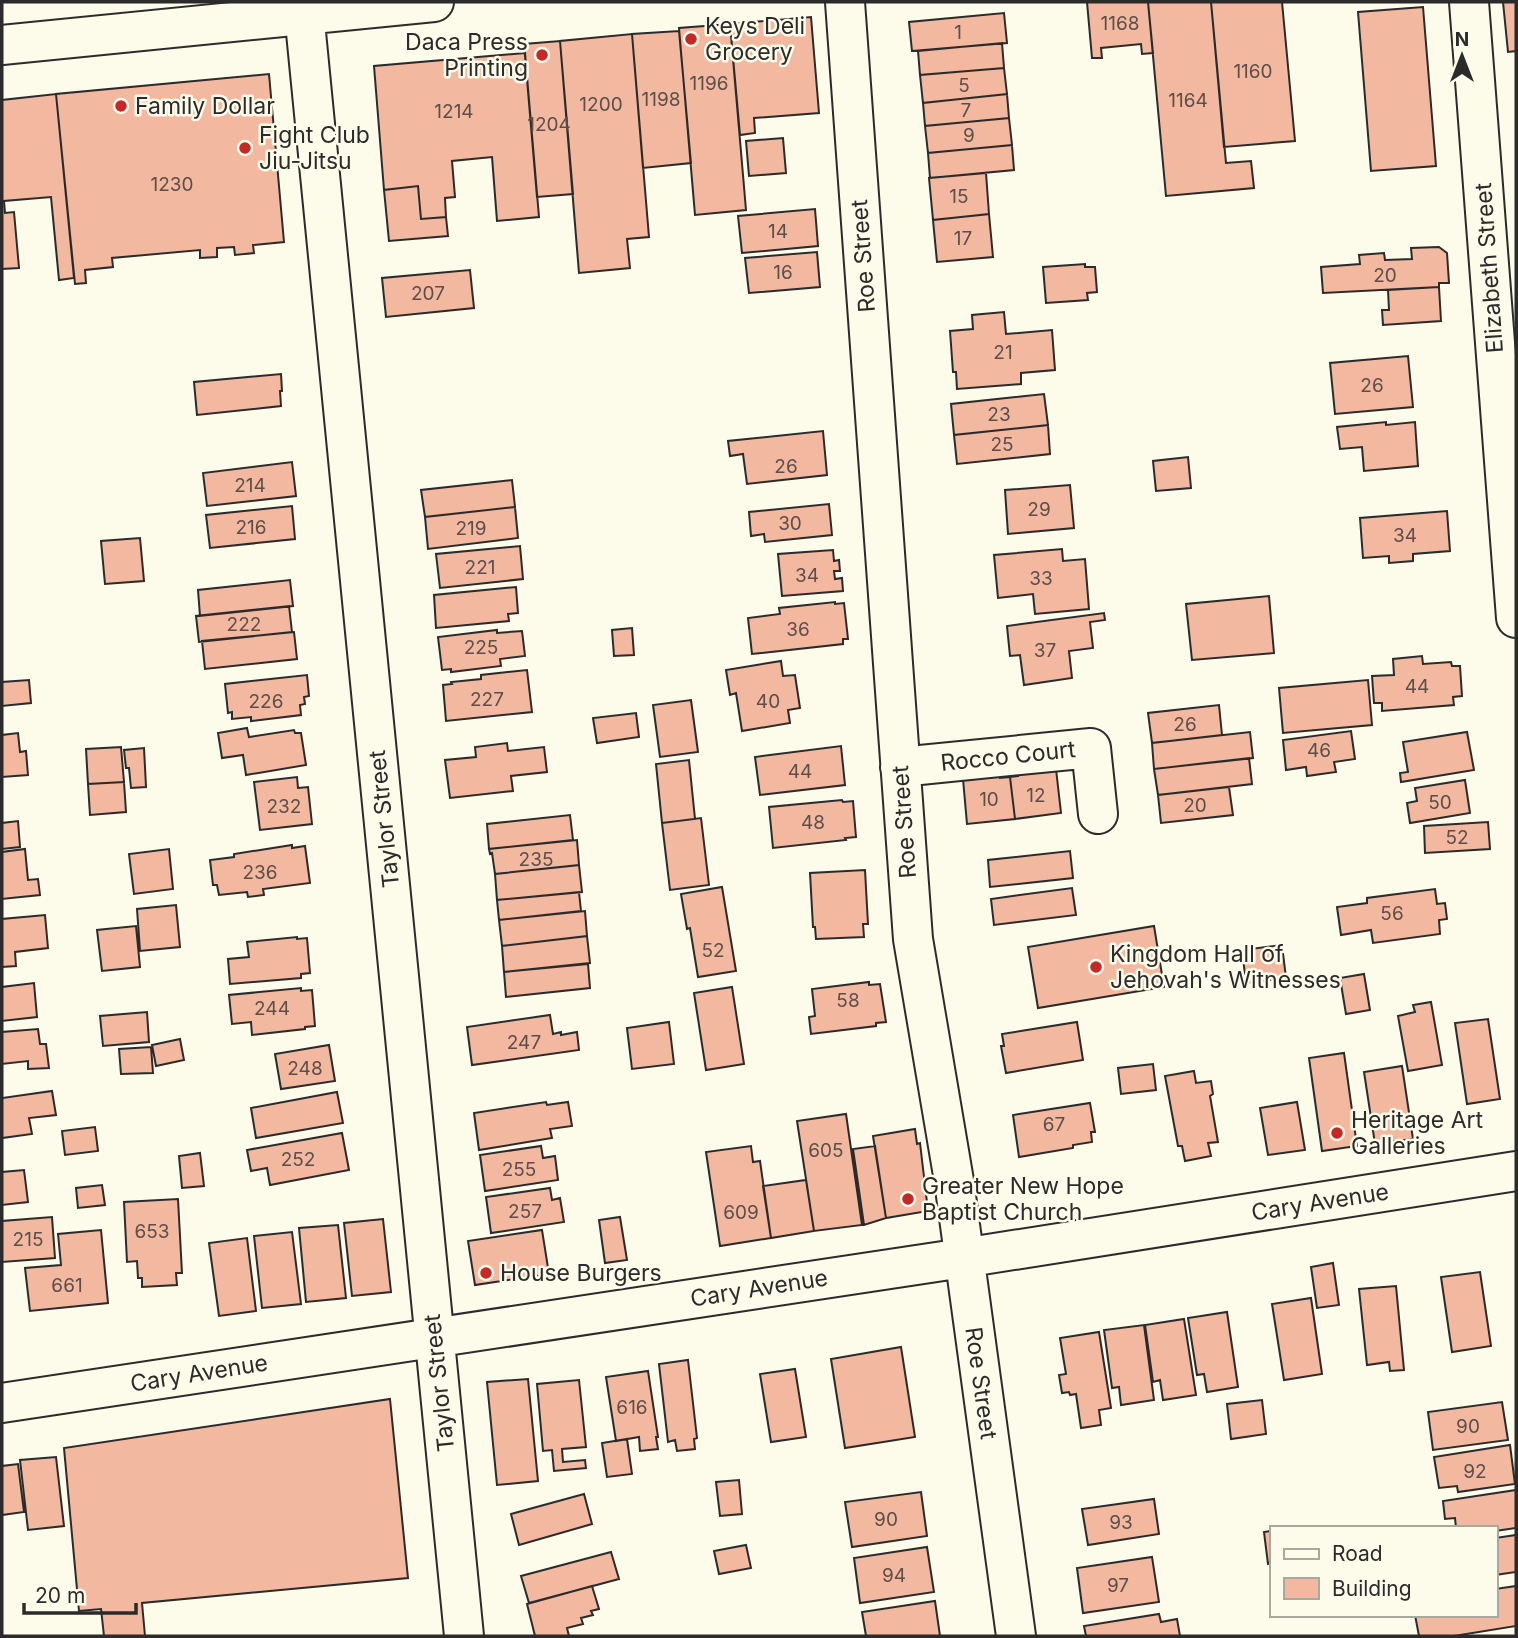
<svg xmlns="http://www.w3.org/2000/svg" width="1518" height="1638" font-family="Inter,sans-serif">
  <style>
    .building { fill: #f2b8a0; stroke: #2b2b2b; stroke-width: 2 }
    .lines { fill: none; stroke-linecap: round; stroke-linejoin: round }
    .minor-casing { stroke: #2b2b2b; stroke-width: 42 }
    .minor { stroke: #fdfbea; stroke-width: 38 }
    .poi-dot { fill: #c62828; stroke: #fdfbea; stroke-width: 2.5 }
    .labels { text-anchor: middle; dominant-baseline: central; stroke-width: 5; stroke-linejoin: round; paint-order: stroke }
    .number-label { font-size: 19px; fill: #5d4e48 }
    .poi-label { font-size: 23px; fill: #2b2b2b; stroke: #fdfbea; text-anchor: start }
    .street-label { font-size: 23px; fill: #2b2b2b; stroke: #fdfbea }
  </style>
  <rect width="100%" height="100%" fill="#fdfbea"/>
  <!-- building -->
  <path class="building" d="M1087 2H1148L1153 53 1142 54 1141 44 1101 48 1102 58H1092Z
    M1148 2H1211L1226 163 1251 161 1254 188 1166 196Z
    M1211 2H1282L1295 141 1224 147Z
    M1503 2H1516V51L1508 52Z
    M1423 7 1436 166 1371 171 1358 12Z
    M1004 13 1007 43 912 51 909 22Z
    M811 17 819 113 754 118 755 133 740 135 730 24Z
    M730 24 746 210 695 215 679 28Z
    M679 31 691 163 643 168 632 34Z
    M632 34 649 237 627 239 630 268 579 273 560 41Z
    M560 41 573 194 537 197 524 44Z
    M1002 43 1004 68 920 75 918 51Z
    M525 53 539 217 497 221 492 157 452 161 455 197 445 198 446 217 421 219 418 186 384 190 374 66Z
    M1004 68 1007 94 923 103 920 75Z
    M269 74 284 242 253 245 254 253 235 255 234 247 217 248V257L200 258V250L112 258 113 267 85 270 86 283 75 284 56 94Z
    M56 94 74 278 59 280 51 197 4 201 5 213 14 212 19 268 2 269V100Z
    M1007 94 1009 118 925 126 923 103Z
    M1009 118 1012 145 928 153 925 126Z
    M783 138 786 173 749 176 746 141Z
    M1012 145 1014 170 930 178 928 153Z
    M986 173 989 214 933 220 929 178Z
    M418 186 421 219 446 217 448 236 389 241 384 190Z
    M815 209 818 246 742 253 738 216Z
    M989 214 993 257 937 262 933 220Z
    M1439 247 1447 253 1449 283H1439V287L1323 293 1321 267 1360 264 1359 255 1384 253 1385 260 1412 259 1411 248Z
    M817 252 820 287 749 293 745 258Z
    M1085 264V267H1095L1097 292 1087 293 1088 300 1046 303 1043 267Z
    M470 270 474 308 386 317 382 278Z
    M1439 287 1441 321 1383 325 1382 310H1389L1388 290Z
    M1004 312 1006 334 1052 330 1055 370 1021 373V384L957 389 956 372H953L950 331 973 329 972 315Z
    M1408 356 1413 407 1335 414 1330 363Z
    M281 374 282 391H280L281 406 197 415 194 382Z
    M1044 394 1048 425 954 435 951 404Z
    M1386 422V425L1415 422 1418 466 1364 471 1362 447 1340 449 1337 427Z
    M1048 425 1050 454 957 464 954 435Z
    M823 431 827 475 747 484 743 454 730 456 728 441Z
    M1188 457 1191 488 1156 491 1153 461Z
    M292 462 296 496 207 506 203 473Z
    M512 480 515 507 425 517 421 490Z
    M1070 485 1074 528 1008 534 1005 490Z
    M829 504 832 535 765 542 764 534 751 536 749 512Z
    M292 506 295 539 210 548 206 515Z
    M515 507 518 538 428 549 425 517Z
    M1447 511 1450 551 1413 554V561L1389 563V556L1363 558 1360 518Z
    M140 538 144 581 105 584 101 541Z
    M520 546 523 579 440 588 436 554Z
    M1062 549 1063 561 1085 559 1089 609 1035 614 1033 594 998 598 994 555Z
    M833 550 834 561 839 560 840 571H834L835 579 842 578 843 591 782 596 778 554Z
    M290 580 293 606 200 616 198 590Z
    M516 587 518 613 508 614 509 621 436 628 434 595Z
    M1269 596 1274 653 1192 660 1186 604Z
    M835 602V604L844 603 848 639H843V644L752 654 748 618 780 614 779 608Z
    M289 606 292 632 199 642 196 616Z
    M1104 613 1105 620 1090 622 1093 648 1069 651 1072 678 1024 685 1020 655 1010 656 1007 626Z
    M632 628 634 655 614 656 612 630Z
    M497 630V633L522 631 525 656 500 659 501 666 451 672V669L442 670 438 637Z
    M294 632 297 659 205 669 202 641Z
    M1422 656 1423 664 1451 662 1452 666H1460L1462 696 1453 697 1454 705 1382 711V703H1374L1372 676 1394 675 1393 659Z
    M781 661 783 676 795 675 800 708 788 710 790 723 742 731 736 693 730 695 726 670Z
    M527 670 532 712 446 721 443 685 452 684 451 682 481 679V675Z
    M307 675 309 696 304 697 305 704 300 705 301 715 251 721V717L232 719V712L228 713 225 684Z
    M29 680 31 703 2 706V682Z
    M1368 680 1372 725 1283 733 1279 688Z
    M691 700 698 752 660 757 653 705Z
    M1219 705 1222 735 1152 743 1148 713Z
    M636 713 639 737 597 743 593 718Z
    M247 728 249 737 294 730 295 733H301L306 765 246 775 243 755 222 758 218 733Z
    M1351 731 1355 759 1334 762 1336 772 1307 776 1306 767 1286 770 1283 740Z
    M1250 732 1253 758 1154 769 1152 743Z
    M1467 732 1474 770 1401 782 1400 773 1408 772 1403 742Z
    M18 733 20 752 26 751 28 775 2 777V735Z
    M507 743 508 751 544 747 547 772 511 776 513 791 450 798 445 760 476 757 475 747Z
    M841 746 845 785 760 795 755 757Z
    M121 747 124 782 88 784 86 749Z
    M144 748 146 787 131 788 129 768H126L124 750Z
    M1249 758 1252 784 1158 795 1154 769Z
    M689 760 695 819 662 823 656 764Z
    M1056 769 1061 813 1015 819 1010 777 1018 776V773Z
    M1000 775V778L1010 777 1015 819 967 824 963 779Z
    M297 777 298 788 308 787 312 824 260 830 254 782Z
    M1465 780 1470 813 1410 823 1407 803 1417 801 1415 788Z
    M124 782 126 812 90 815 88 784Z
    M1229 787 1233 815 1161 823 1158 795Z
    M842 800 843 802 853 801 856 837 845 838 846 840 773 848 769 807Z
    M570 815 573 840 489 849 487 824Z
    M701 818 709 885 670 890 662 823Z
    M18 821 20 847 2 849V823Z
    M1488 822 1490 849 1425 853 1424 826Z
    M577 840 579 865 495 874 492 853 490 854 489 849Z
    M292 845V848L305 846 310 883 263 889 264 895 248 897 247 892 219 895 217 885H213L210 860 234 857V854Z
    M25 849 28 880 38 879 40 895 2 899V852Z
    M169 849 173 889 134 894 129 854Z
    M1070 851 1073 878 990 887 988 860Z
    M579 865 582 892 497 900 495 874Z
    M865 870 868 924H863L864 937 816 939 815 927H813L810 873Z
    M722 887 736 971 698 977 690 928 687 929 681 894Z
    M1072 888 1076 915 994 925 991 899Z
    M1435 889 1437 904 1445 903 1447 919 1439 920 1440 934 1373 943 1371 930 1341 935 1337 907 1367 903V898Z
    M579 892 581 911 499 920 497 900Z
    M176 905 180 947 140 951 137 909Z
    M585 911 587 936 502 946 499 920Z
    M45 915 48 948 15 952 16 966 2 967V919Z
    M136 926 140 967 102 971 97 930Z
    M1154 926 1164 987 1038 1008 1028 947Z
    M587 936 590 963 504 972 502 946Z
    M297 937V939L307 938 310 973 301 974V978L230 984 228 959 249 957 247 942Z
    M1282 945 1286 978 1246 983 1242 950Z
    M588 964 590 988 506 997 504 972Z
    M1364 974 1370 1010 1346 1014 1340 978Z
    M869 982V985L880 984 886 1022 876 1023V1026L811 1034 809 1017 815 1016 812 989Z
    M34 983 37 1017 2 1021V987Z
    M732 987 744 1064 706 1070 694 993Z
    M301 988V991L312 990 315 1026 305 1027V1029L252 1035 251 1022 232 1024 229 995Z
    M1431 1002 1442 1065 1408 1071 1398 1016 1415 1012 1413 1005Z
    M147 1012 149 1042 103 1046 100 1016Z
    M550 1015 553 1034 561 1032V1035L577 1032 579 1050 472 1065 467 1027Z
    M1488 1019 1500 1099 1467 1104 1455 1023Z
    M669 1022 674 1064 632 1069 627 1028Z
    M1077 1022 1083 1060 1006 1073 1001 1046H1004L1002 1034Z
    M38 1029 40 1044H46L49 1068 28 1069V1061L2 1064V1032Z
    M180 1039 184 1060 156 1066 152 1045Z
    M329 1045 335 1081 281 1089 275 1054Z
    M151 1047 153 1073 121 1074 119 1049Z
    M1344 1053 1357 1146 1322 1151 1309 1058Z
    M1153 1064 1156 1090 1121 1094 1118 1068Z
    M1402 1066 1413 1139 1375 1144 1364 1072Z
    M1194 1071 1196 1083 1211 1081 1213 1094 1210 1096 1218 1142 1208 1143 1211 1156 1185 1161 1182 1146H1178L1165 1076Z
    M52 1091 56 1115 29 1118 32 1134 2 1138V1098Z
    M337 1092 343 1123 256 1138 251 1108Z
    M546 1102 547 1105 568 1102 572 1126 550 1129 552 1138 479 1150 474 1113Z
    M1297 1102 1305 1150 1268 1155 1260 1108Z
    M1090 1103 1095 1132H1091L1092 1142 1073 1145V1148L1019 1157 1013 1115Z
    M846 1114 862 1225 814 1231 797 1121Z
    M95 1127 98 1151 65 1155 62 1131Z
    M915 1129 917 1144 920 1143 928 1211 886 1218 873 1136Z
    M342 1133 349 1170 270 1185 267 1168 251 1171 247 1150Z
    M541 1146 543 1158 555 1156 558 1180 485 1191 480 1155Z
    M751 1146 753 1162 760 1161 771 1238 720 1246 706 1152Z
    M875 1146 886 1218 864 1225 853 1149Z
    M200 1153 204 1186 182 1188 179 1156Z
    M24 1170 28 1202 2 1205V1172Z
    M806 1180 814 1231 771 1238 763 1186Z
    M102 1185 105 1205 78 1208 76 1188Z
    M550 1188 552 1200 560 1198 564 1222 491 1233 486 1197Z
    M178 1199 182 1273H176L177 1285 142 1287V1278H138L137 1261 127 1262 124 1202Z
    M52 1217 55 1258 2 1262V1221Z
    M620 1217 627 1260 605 1263 599 1220Z
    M383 1219 391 1292 352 1296 344 1223Z
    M338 1225 346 1298 306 1302 299 1228Z
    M101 1230 108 1303 30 1311 25 1268 61 1265 58 1234Z
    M542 1230 549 1274 475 1285 468 1241Z
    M292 1232 301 1304 262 1308 254 1236Z
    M247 1238 256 1311 219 1316 209 1243Z
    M1333 1263 1339 1305 1317 1308 1311 1267Z
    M1480 1272 1491 1346 1452 1352 1441 1277Z
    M1396 1286 1404 1370 1390 1371 1389 1362 1367 1365 1359 1289Z
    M1311 1298 1322 1374 1284 1380 1272 1304Z
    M1227 1312 1238 1387 1207 1392 1204 1374 1197 1375 1188 1318Z
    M1184 1319 1196 1395 1163 1400 1160 1380 1153 1382 1145 1325Z
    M1144 1325 1154 1400 1121 1405 1119 1387 1112 1388 1104 1330Z
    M1099 1332 1111 1408 1099 1410 1101 1425 1081 1428 1076 1394 1070 1395 1069 1392 1062 1393 1059 1375 1066 1374 1060 1338Z
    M901 1347 915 1437 845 1448 831 1359Z
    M688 1360 697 1438 694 1439 695 1449 677 1451 675 1440 668 1442 659 1364Z
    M795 1369 806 1437 771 1442 760 1374Z
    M648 1371 658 1437H656L658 1449 640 1451 639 1437 616 1441 606 1377Z
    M528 1379 538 1481 497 1485 487 1382Z
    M579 1380 586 1447 562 1449 563 1462 585 1460 586 1468 554 1471 552 1450 543 1451 537 1384Z
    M390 1399 408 1578 142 1603 145 1636H104L101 1609 79 1611 64 1448Z
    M1262 1400 1266 1434 1231 1439 1227 1404Z
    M1502 1402 1508 1440 1433 1450 1428 1412Z
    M627 1439 632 1474 607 1477 602 1443Z
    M1510 1445 1515 1484 1458 1492 1457 1486 1439 1488 1434 1457Z
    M56 1457 64 1526 28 1530 20 1460Z
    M18 1464 24 1512 2 1515V1466Z
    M739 1480 742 1514 720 1516 716 1482Z
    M1516 1490V1528L1495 1531V1528H1456L1455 1518 1445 1519 1443 1501Z
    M921 1492 927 1536 852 1547 845 1502Z
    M584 1494 592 1524 519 1545 511 1514Z
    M1154 1499 1159 1534 1088 1545 1082 1509Z
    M1271 1531V1563L1268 1564 1264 1532Z
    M1516 1535V1572L1495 1575V1538Z
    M746 1545 751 1568 719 1574 714 1551Z
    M927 1547 934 1592 860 1603 854 1558Z
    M611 1552 619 1579 529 1603 521 1576Z
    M1152 1557 1159 1602 1083 1613 1077 1568Z
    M592 1586 599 1609 591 1611 593 1615 581 1618 583 1624 567 1628 569 1636H535L527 1604Z
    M1516 1586V1626L1454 1636H1419L1415 1615H1495V1589Z
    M935 1601 940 1636H866L862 1612Z
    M1159 1614 1161 1622 1177 1619 1180 1636H1086L1084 1626Z"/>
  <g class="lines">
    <defs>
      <path id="minor" d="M303 2 464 1636
        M845 2 913 939 954 1181 1016 1636
        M1469 2 1516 618
        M2 45 434 2
        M900 767 1091 748 1098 814
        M2 1403 963 1258 1516 1171"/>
    </defs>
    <!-- minor casing -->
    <use href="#minor" class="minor-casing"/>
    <!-- minor -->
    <use href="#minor" class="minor"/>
  </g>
  <!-- markers -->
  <g class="poi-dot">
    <circle cx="691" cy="39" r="7"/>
    <circle cx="542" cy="55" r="7"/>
    <circle cx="121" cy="106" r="7"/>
    <circle cx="245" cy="148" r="7"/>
    <circle cx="1096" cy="967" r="7"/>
    <circle cx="1337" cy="1133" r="7"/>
    <circle cx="908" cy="1199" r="7"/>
    <circle cx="486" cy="1273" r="7"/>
  </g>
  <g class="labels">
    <!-- number labels -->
    <g class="number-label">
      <text x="1120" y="23">1168</text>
      <text x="958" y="32">1</text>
      <text x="1253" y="71">1160</text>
      <text x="709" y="83">1196</text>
      <text x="964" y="85">5</text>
      <text x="661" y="99">1198</text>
      <text x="1188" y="100">1164</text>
      <text x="601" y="104">1200</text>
      <text x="966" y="110">7</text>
      <text x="454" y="111">1214</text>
      <text x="549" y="124">1204</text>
      <text x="969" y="135">9</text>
      <text x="172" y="184">1230</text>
      <text x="959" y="196">15</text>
      <text x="778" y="231">14</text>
      <text x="963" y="238">17</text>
      <text x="783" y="272">16</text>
      <text x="1385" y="275">20</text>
      <text x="428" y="293">207</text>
      <text x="1003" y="352">21</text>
      <text x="1372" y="385">26</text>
      <text x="999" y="414">23</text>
      <text x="1002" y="444">25</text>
      <text x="786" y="466">26</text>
      <text x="250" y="485">214</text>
      <text x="1039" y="509">29</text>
      <text x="790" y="523">30</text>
      <text x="251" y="527">216</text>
      <text x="471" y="528">219</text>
      <text x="1405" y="535">34</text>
      <text x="480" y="567">221</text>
      <text x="807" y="575">34</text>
      <text x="1041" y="578">33</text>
      <text x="244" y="624">222</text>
      <text x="798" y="629">36</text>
      <text x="481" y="647">225</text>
      <text x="1045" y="650">37</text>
      <text x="1417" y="686">44</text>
      <text x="487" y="699">227</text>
      <text x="266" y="701">226</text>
      <text x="768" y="701">40</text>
      <text x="1185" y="724">26</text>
      <text x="1319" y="750">46</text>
      <text x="800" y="771">44</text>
      <text x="1036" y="795">12</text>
      <text x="989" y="799">10</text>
      <text x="1440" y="802">50</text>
      <text x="1195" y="805">20</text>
      <text x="284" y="806">232</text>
      <text x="813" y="822">48</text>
      <text x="1457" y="837">52</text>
      <text x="536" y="859">235</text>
      <text x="260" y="872">236</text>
      <text x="1392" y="913">56</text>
      <text x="713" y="950">52</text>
      <text x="848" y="1000">58</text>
      <text x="272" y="1008">244</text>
      <text x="524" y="1042">247</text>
      <text x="305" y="1068">248</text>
      <text x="1054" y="1124">67</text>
      <text x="826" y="1150">605</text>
      <text x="298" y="1159">252</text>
      <text x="519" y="1169">255</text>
      <text x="525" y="1211">257</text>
      <text x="741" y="1212">609</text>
      <text x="152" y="1231">653</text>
      <text x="28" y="1239">215</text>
      <text x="67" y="1285">661</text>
      <text x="632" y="1407">616</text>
      <text x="1468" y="1426">90</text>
      <text x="1475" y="1471">92</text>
      <text x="886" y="1519">90</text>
      <text x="1121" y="1522">93</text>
      <text x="894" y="1575">94</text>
      <text x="1118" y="1585">97</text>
    </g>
    <!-- poi labels -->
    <g class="poi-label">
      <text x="705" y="26">Keys Deli<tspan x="705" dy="26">Grocery</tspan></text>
      <text x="528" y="42" text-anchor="end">Daca Press<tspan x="528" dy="26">Printing</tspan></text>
      <text x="135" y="106">Family Dollar</text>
      <text x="259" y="135">Fight Club<tspan x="259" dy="26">Jiu-Jitsu</tspan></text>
      <text x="1110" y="954">Kingdom Hall of<tspan x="1110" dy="26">Jehovah's Witnesses</tspan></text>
      <text x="1351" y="1120">Heritage Art<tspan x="1351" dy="26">Galleries</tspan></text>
      <text x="922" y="1186">Greater New Hope<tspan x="922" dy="26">Baptist Church</tspan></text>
      <text x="500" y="1273">House Burgers</text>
    </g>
    <!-- street labels -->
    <g class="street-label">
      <text transform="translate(863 256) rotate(-94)">Roe Street</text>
      <text transform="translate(1489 268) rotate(-94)">Elizabeth Street</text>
      <text transform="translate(1008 756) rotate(-6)">Rocco Court</text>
      <text transform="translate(384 819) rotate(-96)">Taylor Street</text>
      <text transform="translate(904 822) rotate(-94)">Roe Street</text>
      <text transform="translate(1320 1202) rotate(-9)">Cary Avenue</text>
      <text transform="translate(759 1288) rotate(-9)">Cary Avenue</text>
      <text transform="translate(199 1373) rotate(-9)">Cary Avenue</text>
      <text transform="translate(439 1383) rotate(-96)">Taylor Street</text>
      <text transform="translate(981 1383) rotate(82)">Roe Street</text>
    </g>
  </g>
  <!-- border -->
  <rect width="1518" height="1638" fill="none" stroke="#2b2b2b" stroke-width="7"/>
  <!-- legend -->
  <rect x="1270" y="1526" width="228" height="91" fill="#fdfbea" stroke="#a9a89e" stroke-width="2"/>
  <rect x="1284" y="1549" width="35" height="10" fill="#fdfbea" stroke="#a9a89e" stroke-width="2"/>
  <text x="1332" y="1561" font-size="21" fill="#2b2b2b">Road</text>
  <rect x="1284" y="1578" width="35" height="21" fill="#f2b8a0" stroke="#a9a89e" stroke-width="2"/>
  <text x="1332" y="1596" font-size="21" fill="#2b2b2b">Building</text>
  <!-- north arrow -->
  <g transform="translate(1462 56)" stroke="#fdfbea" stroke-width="5" paint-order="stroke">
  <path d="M0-5L12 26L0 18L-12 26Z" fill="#2b2b2b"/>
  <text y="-10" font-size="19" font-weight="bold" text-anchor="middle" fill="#2b2b2b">N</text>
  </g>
  <!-- scale -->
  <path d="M24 1603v10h112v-10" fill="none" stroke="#2b2b2b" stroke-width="3.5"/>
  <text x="35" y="1603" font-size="21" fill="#2b2b2b" stroke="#fdfbea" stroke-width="5" paint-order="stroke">20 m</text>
</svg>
